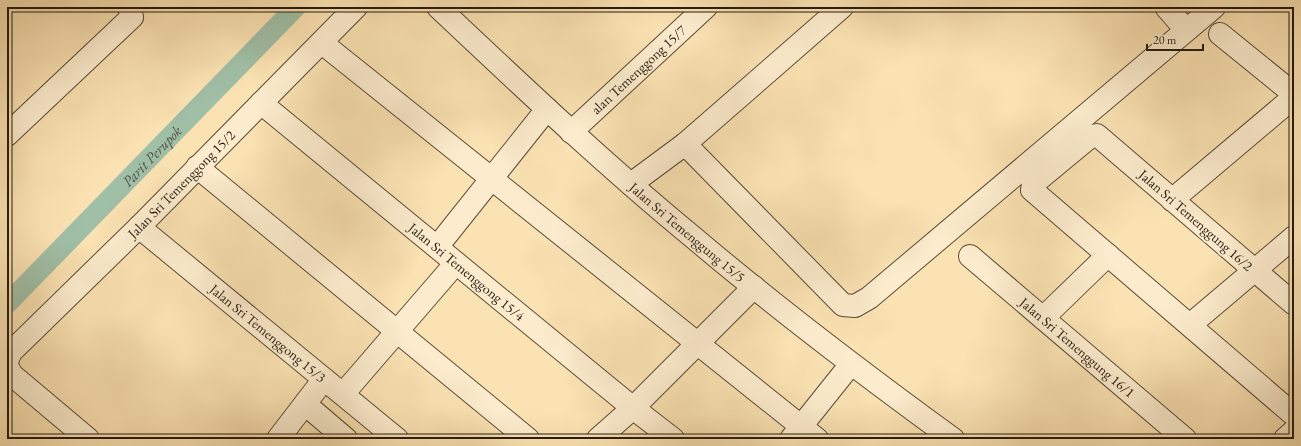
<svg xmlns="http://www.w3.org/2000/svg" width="1301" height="446" font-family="'EB Garamond',serif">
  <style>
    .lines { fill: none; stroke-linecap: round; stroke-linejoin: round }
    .canal { stroke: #a0bfa7; stroke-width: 20 }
    .minor-casing { stroke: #5a4c39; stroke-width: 24 }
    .minor { stroke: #fceccd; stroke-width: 22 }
    .labels { text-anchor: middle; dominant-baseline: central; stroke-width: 4; stroke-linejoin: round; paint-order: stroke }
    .street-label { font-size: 14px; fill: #241a11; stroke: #fceccd }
    .water-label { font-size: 15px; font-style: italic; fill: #4f5446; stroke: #fceccd }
  </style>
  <rect width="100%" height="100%" fill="#fbe2b2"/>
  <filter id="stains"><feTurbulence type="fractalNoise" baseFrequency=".005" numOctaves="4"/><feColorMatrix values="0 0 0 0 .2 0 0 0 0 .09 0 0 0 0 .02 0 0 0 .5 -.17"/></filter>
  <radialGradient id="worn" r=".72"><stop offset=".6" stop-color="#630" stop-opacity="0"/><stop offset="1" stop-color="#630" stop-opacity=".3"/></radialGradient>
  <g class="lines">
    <!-- canal -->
    <path class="canal" id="s1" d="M7 304 296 7"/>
    <defs>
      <g id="minor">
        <path id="s2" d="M438 7C522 86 605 165 694 238 778 309 865 375 953 439"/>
        <path d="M1166 7 1186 30"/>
        <path d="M1220 34 1294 94"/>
        <path d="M322 43 817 439"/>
        <path id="s3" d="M261 103 633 408 673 439"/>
        <path id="s4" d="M571 132 706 7"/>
        <path d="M7 135 132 17 129 7"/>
        <path d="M685 144 843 305 855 306 869 298 1214 7"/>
        <path d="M197 167 528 439"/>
        <path d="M631 184 685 144 842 7"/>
        <path d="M1172 200 1294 97"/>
        <path id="s5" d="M139 227 397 439"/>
        <path d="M437 247 547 109"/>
        <path id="s6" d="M970 256 1185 439"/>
        <path d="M1294 304 1097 135 1091 136 1033 184 1032 190 1294 415"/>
        <path d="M1043 318 1108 255"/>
        <path d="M1190 325 1294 237"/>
        <path id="s7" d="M7 361 11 352 139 227 356 7"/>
        <path d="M7 366 12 375 88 439"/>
        <path d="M343 394 456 263"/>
        <path d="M305 404 346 439"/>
        <path d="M278 439 324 379"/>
        <path d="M598 439 633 408 754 287"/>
        <path d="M791 439 851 364"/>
        <path d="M1285 439 1294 431"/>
      </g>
    </defs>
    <!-- minor casing -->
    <use href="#minor" class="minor-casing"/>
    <!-- minor -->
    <use href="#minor" class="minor"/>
  </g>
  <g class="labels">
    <!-- street labels -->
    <g class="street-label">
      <text stroke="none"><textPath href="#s4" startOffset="92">alan Temenggong 15/7</textPath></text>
      <text stroke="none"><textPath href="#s7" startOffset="249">Jalan Sri Temenggong 15/2</textPath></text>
      <text transform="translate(1196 220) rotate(41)">Jalan Sri Temenggung 16/2</text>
      <text stroke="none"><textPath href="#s2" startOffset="336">Jalan Sri Temenggung 15/5</textPath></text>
      <text stroke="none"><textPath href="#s3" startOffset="266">Jalan Sri Temenggong 15/4</textPath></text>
      <text stroke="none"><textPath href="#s5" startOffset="167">Jalan Sri Temenggong 15/3</textPath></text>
      <text stroke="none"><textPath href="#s6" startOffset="141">Jalan Sri Temenggung 16/1</textPath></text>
    </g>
    <!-- water labels -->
    <g class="water-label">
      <text stroke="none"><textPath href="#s1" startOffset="207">Parit Perupok</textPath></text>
    </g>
  </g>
  <!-- margin -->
  <rect width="1301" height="446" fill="none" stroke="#fbe2b2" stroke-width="24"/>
  <rect x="8" y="8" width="1285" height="430" fill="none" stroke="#241a11" stroke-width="2"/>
  <rect x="12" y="12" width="1277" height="422" fill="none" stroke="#241a11"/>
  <!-- scale -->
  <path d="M1147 44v6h56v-6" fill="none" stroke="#241a11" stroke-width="2"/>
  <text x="1153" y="44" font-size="12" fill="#241a11" stroke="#fceccd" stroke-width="3" paint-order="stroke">20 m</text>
  <rect width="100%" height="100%" filter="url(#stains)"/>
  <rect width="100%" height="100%" fill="url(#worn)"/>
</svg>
